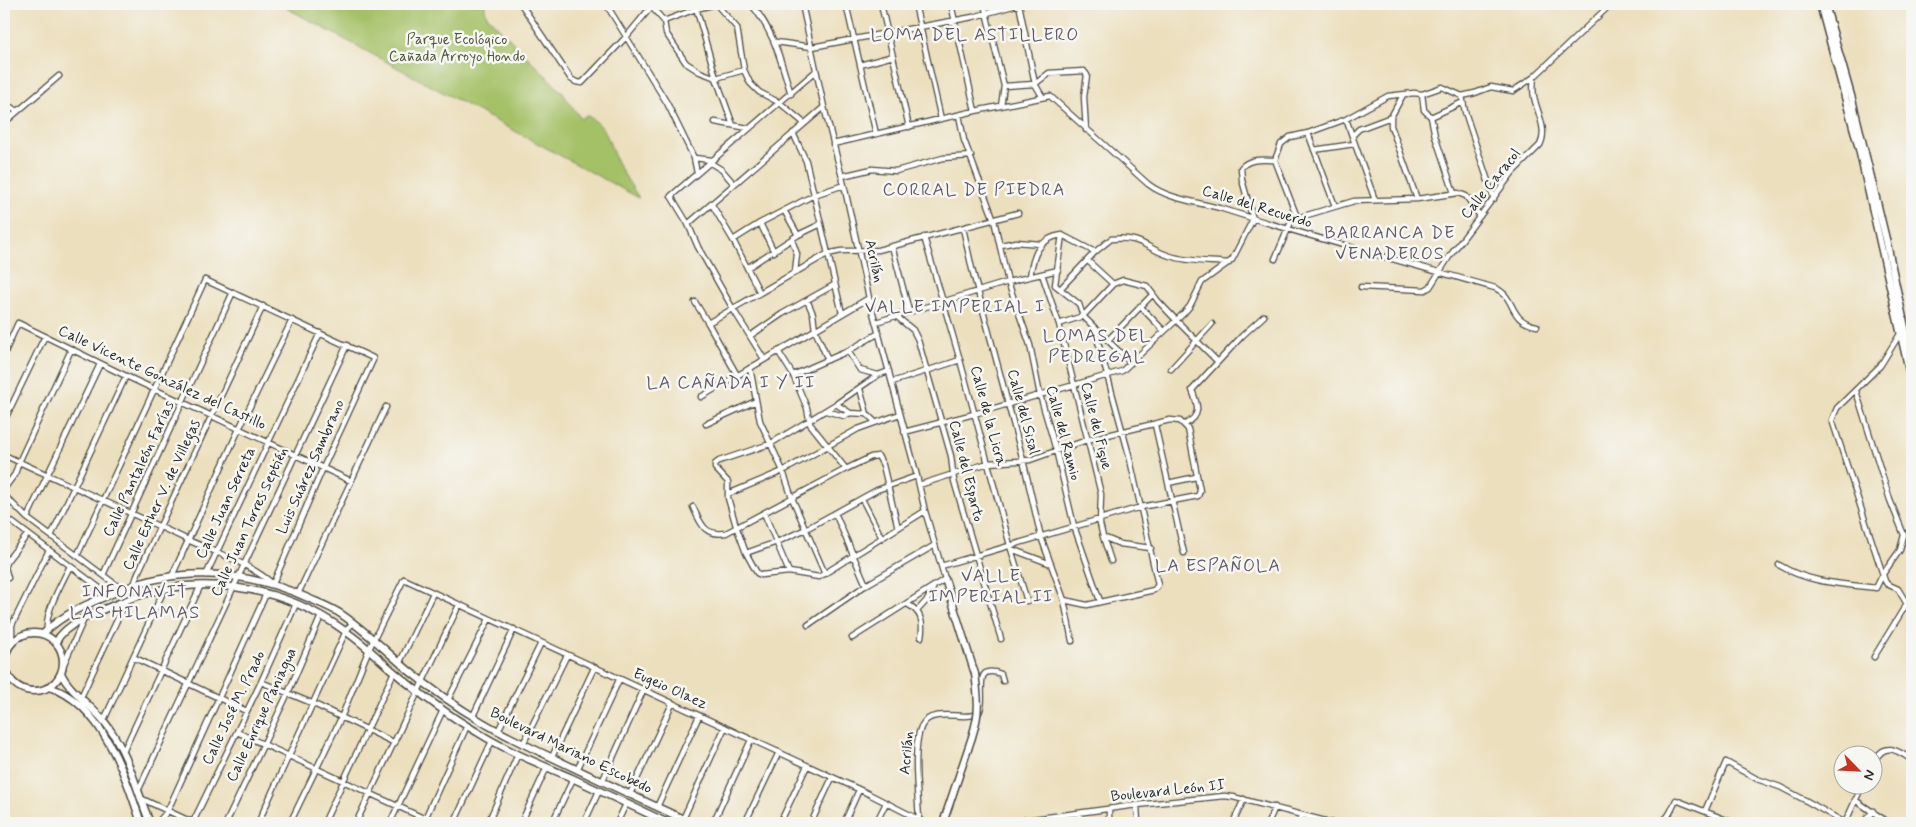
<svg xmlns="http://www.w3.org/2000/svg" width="1916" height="827" font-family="Mynerve,sans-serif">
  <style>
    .green { fill: #a5c167; stroke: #687649 }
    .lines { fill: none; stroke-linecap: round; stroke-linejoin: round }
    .street-casing { stroke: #484641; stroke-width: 7 }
    .secondary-casing { stroke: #484641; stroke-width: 9 }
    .street { stroke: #fff; stroke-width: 4.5 }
    .secondary { stroke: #fff; stroke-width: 6 }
    .secondary-bridge-casing { stroke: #484641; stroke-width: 9; stroke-linecap: butt }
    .secondary-bridge { stroke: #fff; stroke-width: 6 }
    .labels { text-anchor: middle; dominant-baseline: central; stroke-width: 5; stroke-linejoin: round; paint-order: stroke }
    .park-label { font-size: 15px; fill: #50583d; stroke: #f6f6f2 }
    .street-label { font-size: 15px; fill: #2b2b2b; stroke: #f6f6f2 }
    .quarter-label { font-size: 18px; letter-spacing: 1px; fill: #635967; stroke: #f6f6f2 }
  </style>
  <rect width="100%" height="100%" fill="#f6f6f2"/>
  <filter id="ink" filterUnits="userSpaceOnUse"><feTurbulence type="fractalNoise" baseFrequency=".02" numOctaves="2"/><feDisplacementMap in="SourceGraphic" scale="10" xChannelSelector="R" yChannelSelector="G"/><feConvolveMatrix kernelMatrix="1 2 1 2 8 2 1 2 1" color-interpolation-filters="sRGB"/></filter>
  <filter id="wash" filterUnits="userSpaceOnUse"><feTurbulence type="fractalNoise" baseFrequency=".0096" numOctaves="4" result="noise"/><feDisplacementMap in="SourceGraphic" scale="20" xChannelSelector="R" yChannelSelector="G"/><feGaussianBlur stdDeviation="1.12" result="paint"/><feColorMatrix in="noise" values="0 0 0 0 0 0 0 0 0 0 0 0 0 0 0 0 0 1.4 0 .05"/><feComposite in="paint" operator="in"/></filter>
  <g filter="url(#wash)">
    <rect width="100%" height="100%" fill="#ecdfbd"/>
    <!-- green -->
    <path class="green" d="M279 4H485V10L487 16 562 92 581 119 586 115C610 128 607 142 618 164 624 175 632 187 639 198Z"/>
  </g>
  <g filter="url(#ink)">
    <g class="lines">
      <defs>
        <path id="street" d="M521 4 571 79 576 82 582 83 627 36 651 7
          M606 4 667 103 694 158 697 173
          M649 4 664 21 696 9 716 4
          M695 4 716 78 733 125
          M716 4 737 28 744 70 750 83 759 92 780 103 804 123
          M751 4C775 33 780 59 791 94
          M802 4 824 107 844 185 869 298 917 476 925 511 945 579 852 638
          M846 4 876 134
          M881 4 909 127
          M915 4 941 119
          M951 4 975 111
          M984 4 1004 86 1001 106
          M1019 4 1035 84 1042 96
          M664 21 666 33 686 63 700 72 716 78 744 70
          M776 42 812 47 973 17 1020 4
          M860 65 893 56
          M1004 86 1035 84 1049 73 1084 71 1087 75 1084 97 1086 130
          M1422 94 1424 110 1431 117
          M1403 95 1391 117V126L1417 199
          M1462 96 1465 112 1494 199
          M4 103 17 111
          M959 115 964 140 994 220 1008 282 1030 345 1040 395 1056 450 1074 526 1100 601
          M1431 117 1435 136 1454 193
          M1431 117 1463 102
          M1346 119 1375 200
          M715 122 748 128
          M4 123 59 76
          M793 133 806 161 842 313
          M1308 133 1335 206
          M1352 136 1359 129 1391 117
          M833 144 975 111 1050 96 1148 184C1169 200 1199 202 1223 209 1313 238 1405 262 1495 288 1517 297 1507 321 1537 326
          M1314 150 1354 144
          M694 158 712 160
          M1275 160 1281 144 1290 137 1308 133 1346 119 1388 96 1414 93 1422 94 1442 87 1462 96 1475 93 1491 87 1513 91 1534 77 1611 4
          M1275 160 1297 217
          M709 162 722 170 734 184
          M842 176 872 169 896 171 943 158 971 156
          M711 203 733 240 760 293
          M785 212 798 235
          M760 223 774 252
          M688 224 824 107
          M963 228 972 269 1023 460 1041 537 1064 600 1072 641
          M1062 235 1055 285 1079 304 1083 316 1094 327 1129 455 1158 585 1154 590 1087 605 1064 600
          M924 237 960 360 1011 549 1027 601
          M733 240 760 223 814 195 844 185
          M792 240 797 254 795 272
          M1001 245 1016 242 1041 244
          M892 246 909 311
          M1275 259 1291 222 1294 219 1354 201 1417 199 1458 193 1466 196 1480 216
          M1088 261 1113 284 1123 280 1147 286 1158 301 1176 320 1217 361
          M747 268 798 235 821 224
          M1042 274 1059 324 1101 494 1100 524 1103 537 1120 544 1151 548
          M1030 276C1033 255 1039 238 1062 235L1095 252
          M1361 287 1425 290 1430 287 1449 257 1513 172 1540 145C1548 130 1537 112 1534 97 1533 91 1533 84 1534 77
          M1061 288 1095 252 1111 239C1143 236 1144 248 1170 256 1188 262 1210 261 1229 263
          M807 300 813 314 815 330 828 360
          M695 302 708 323 737 375
          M1140 306 1164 331
          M896 316 913 330 918 340 951 456 954 481 1001 639
          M876 322 1008 282 1058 270
          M708 323 827 254 841 251 878 250 1018 213
          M1059 324 1083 316 1113 284
          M1094 327 1131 363
          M1900 334 1880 366 1837 408 1832 420 1885 581 1887 584 1898 589 1907 604
          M750 336 782 314 834 285
          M1109 339 1153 294
          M778 351 793 375 807 408 810 424 846 469
          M848 351 860 370 878 375
          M4 354 18 323 126 376 351 481
          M764 359 733 309 698 247 688 224 671 196 816 71
          M750 368 760 421 783 471 792 498 825 574
          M1171 369 1212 324
          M889 371 878 375 836 404 770 444 719 461 715 464V468L728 482V498L736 526 746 553 757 573 761 575 789 572 819 577 925 511
          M793 375 848 351 879 333
          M892 382 960 360
          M860 389 867 414
          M701 397 869 298
          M836 404 850 413 867 414 875 422
          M826 411 844 416 850 413
          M4 421 45 336
          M706 424 756 401
          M1185 424C1202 416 1198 405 1192 390L1242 336 1264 316
          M1155 425 1184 553
          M904 432 974 414 1122 371 1184 313 1190 306 1202 282 1232 260 1253 219 1242 180 1241 168C1249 158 1262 160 1275 160
          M4 455C65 483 127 511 188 540 217 553 249 563 273 584L323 468 373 360V358L205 280 77 556
          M1168 483 1196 477
          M919 485 988 463 1030 460 1087 440 1170 420 1180 421 1188 429 1200 491 1198 496 1141 507 941 566
          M4 489 15 474 19 462 71 350
          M728 494 783 471 858 429 900 414
          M4 495 27 518 123 590
          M862 499 882 538
          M693 507C701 524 704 536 726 533L846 469 871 457 878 456 883 465 898 528
          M764 513 789 572
          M835 513 866 585
          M4 516 109 595
          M27 518 100 364
          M51 536 126 376
          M1103 537 1111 561
          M1011 549 1051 564
          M746 553 777 542 806 529 877 490 917 476
          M1779 565C1808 583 1843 584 1876 588L1883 574 1900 550 1904 535 1890 500 1856 391
          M103 575 233 292
          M206 575 320 333
          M172 576 239 429 292 320
          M8 578 5 567 6 562 28 534
          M134 585 138 573 263 306
          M298 594 386 407
          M907 604C921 611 924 622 921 637
          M917 611 928 599 934 586
          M808 625 866 585 935 545
          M47 630C45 611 62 583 70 566
          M12 644V625L49 550
          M133 657 246 711
          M1874 657 1912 595
          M400 662 433 593
          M63 666 84 619
          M261 682 314 704 395 743
          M81 697 126 601
          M448 700 489 619
          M473 716 514 629
          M104 720 164 590
          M498 731 541 643
          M237 732 434 823
          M523 744 567 655
          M123 752 201 585
          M552 757 594 668
          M1874 762C1884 741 1897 750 1912 760
          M577 770 619 680
          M602 782 643 691
          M138 791 347 345
          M630 794 672 704
          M140 798 194 823
          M1855 800 1889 823
          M1137 805 1138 823
          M657 807 699 716
          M1109 809V823
          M1705 811 1726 762 1757 779 1780 787 1805 800 1845 823 1863 784
          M1080 813 1081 823
          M683 819 725 727
          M919 820C918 796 912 748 921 727 924 721 929 717 936 716 950 713 965 719 978 714 989 700 969 662 1001 674L1003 681
          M193 822 261 682 296 604
          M157 823 167 812 266 594
          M226 823 288 693 321 616
          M258 823 346 631 353 622
          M290 823 341 718 369 649 404 579 869 794 926 823
          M324 823 394 672
          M356 823 459 605
          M390 823 443 710
          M423 823 467 726
          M454 823 492 741
          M488 823 518 754
          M521 823 547 767
          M552 823 573 779
          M584 823 599 791
          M617 823 626 804
          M713 823 751 740
          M745 823 779 752
          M780 823 807 766
          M811 823 832 778
          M844 823 859 790
          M876 823 886 803
          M1002 823 1137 805 1224 796 1233 797 1333 823
          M1233 823 1244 799
          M1268 823 1275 807
          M1298 823 1302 815
          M1635 823C1644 816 1658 827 1666 818 1671 813 1673 806 1676 800L1734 823
          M1863 823 1873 811"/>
        <path id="secondary" d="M1820 4 1859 149 1912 384
          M1825 4 1852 99 1886 239 1912 360
          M945 579 975 674
          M5 662a29 29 0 1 1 58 0a29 29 0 1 1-58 0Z
          M43 634C64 612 97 600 124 589 184 565 250 572 308 598 319 603 331 607 341 614 366 631 386 651 408 670 430 688 454 705 479 720 502 734 527 746 553 758 599 780 646 802 692 823
          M56 642C66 622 102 610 122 602 195 571 282 585 345 631 363 643 378 658 394 672 420 694 448 715 477 732 507 751 540 764 572 778 604 793 636 808 668 823
          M61 673C69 692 97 709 109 728 129 756 137 791 150 823
          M49 687C102 703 126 777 141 823
          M943 823 968 749"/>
      </defs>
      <!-- street casing -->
      <use href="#street" class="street-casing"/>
      <!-- secondary casing -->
      <use href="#secondary" class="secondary-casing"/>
      <!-- street -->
      <use href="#street" class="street"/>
      <!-- secondary -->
      <use href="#secondary" class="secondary"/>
      <defs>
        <path id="secondary-bridge" d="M968 749C979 718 980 707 975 674"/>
      </defs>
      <!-- secondary-bridge casing -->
      <use href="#secondary-bridge" class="secondary-bridge-casing"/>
      <!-- secondary-bridge -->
      <use href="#secondary-bridge" class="secondary-bridge"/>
    </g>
  </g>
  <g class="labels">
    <!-- park labels -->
    <g class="park-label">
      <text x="457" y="40">Parque Ecológico<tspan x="457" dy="17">Cañada Arroyo Hondo</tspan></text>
    </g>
    <!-- street labels -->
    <g class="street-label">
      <text transform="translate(1491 184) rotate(-51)">Calle Caracol</text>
      <text transform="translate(1257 207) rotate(17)">Calle del Recuerdo</text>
      <text transform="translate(874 261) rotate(77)">Acrilán</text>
      <text transform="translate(162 378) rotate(25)">Calle Vicente González del Castillo</text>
      <text transform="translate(1023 412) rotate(75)">Calle del Sisal</text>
      <text transform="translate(988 416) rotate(75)">Calle de la Licra</text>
      <text transform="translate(1096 426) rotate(76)">Calle del Fique</text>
      <text transform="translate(1063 433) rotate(75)">Calle del Ramio</text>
      <text transform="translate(311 467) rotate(-66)">Luis Suárez Sambrano</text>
      <text transform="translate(139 469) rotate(-65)">Calle Pantaleón Farías</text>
      <text transform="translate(966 471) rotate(76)">Calle del Esparto</text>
      <text transform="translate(162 495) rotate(-65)">Calle Esther V. de Villegas</text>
      <text transform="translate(226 503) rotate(-65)">Calle Juan Serreta</text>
      <text transform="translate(250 522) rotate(-65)">Calle Juan Torres Septién</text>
      <text transform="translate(670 689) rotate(24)">Eugeio Olaez</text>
      <text transform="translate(234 708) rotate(-64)">Calle José M. Prado</text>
      <text transform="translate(262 715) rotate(-65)">Calle Enrique Paniagua</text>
      <text transform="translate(571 751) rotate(26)">Boulevard Mariano Escobedo</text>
      <text transform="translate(907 753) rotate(-85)">Acrilán</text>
      <text transform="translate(1168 791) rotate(-6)">Boulevard León II</text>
    </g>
    <!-- quarter labels -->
    <g class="quarter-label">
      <text x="975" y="35">LOMA DEL ASTILLERO</text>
      <text x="974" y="190">CORRAL DE PIEDRA</text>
      <text x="1390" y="233">BARRANCA DE<tspan x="1390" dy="21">VENADEROS</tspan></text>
      <text x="955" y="307">VALLE IMPERIAL I</text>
      <text x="1097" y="336">LOMAS DEL<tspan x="1097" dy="21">PEDREGAL</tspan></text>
      <text x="731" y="383">LA CAÑADA I Y II</text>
      <text x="1218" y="566">LA ESPAÑOLA</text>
      <text x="991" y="576">VALLE<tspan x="991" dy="21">IMPERIAL II</tspan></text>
      <text x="135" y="592">INFONAVIT<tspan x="135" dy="21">LAS HILAMAS</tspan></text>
    </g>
  </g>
  <!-- margin -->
  <rect width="1916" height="827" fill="none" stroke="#f6f6f2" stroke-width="20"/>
  <!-- north arrow -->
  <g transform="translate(1858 770) rotate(114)"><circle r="24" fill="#f6f6f2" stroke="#a5a5a2"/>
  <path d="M0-4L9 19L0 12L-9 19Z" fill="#c8321e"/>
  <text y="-8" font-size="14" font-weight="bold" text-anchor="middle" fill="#2b2b2b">N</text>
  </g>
</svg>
